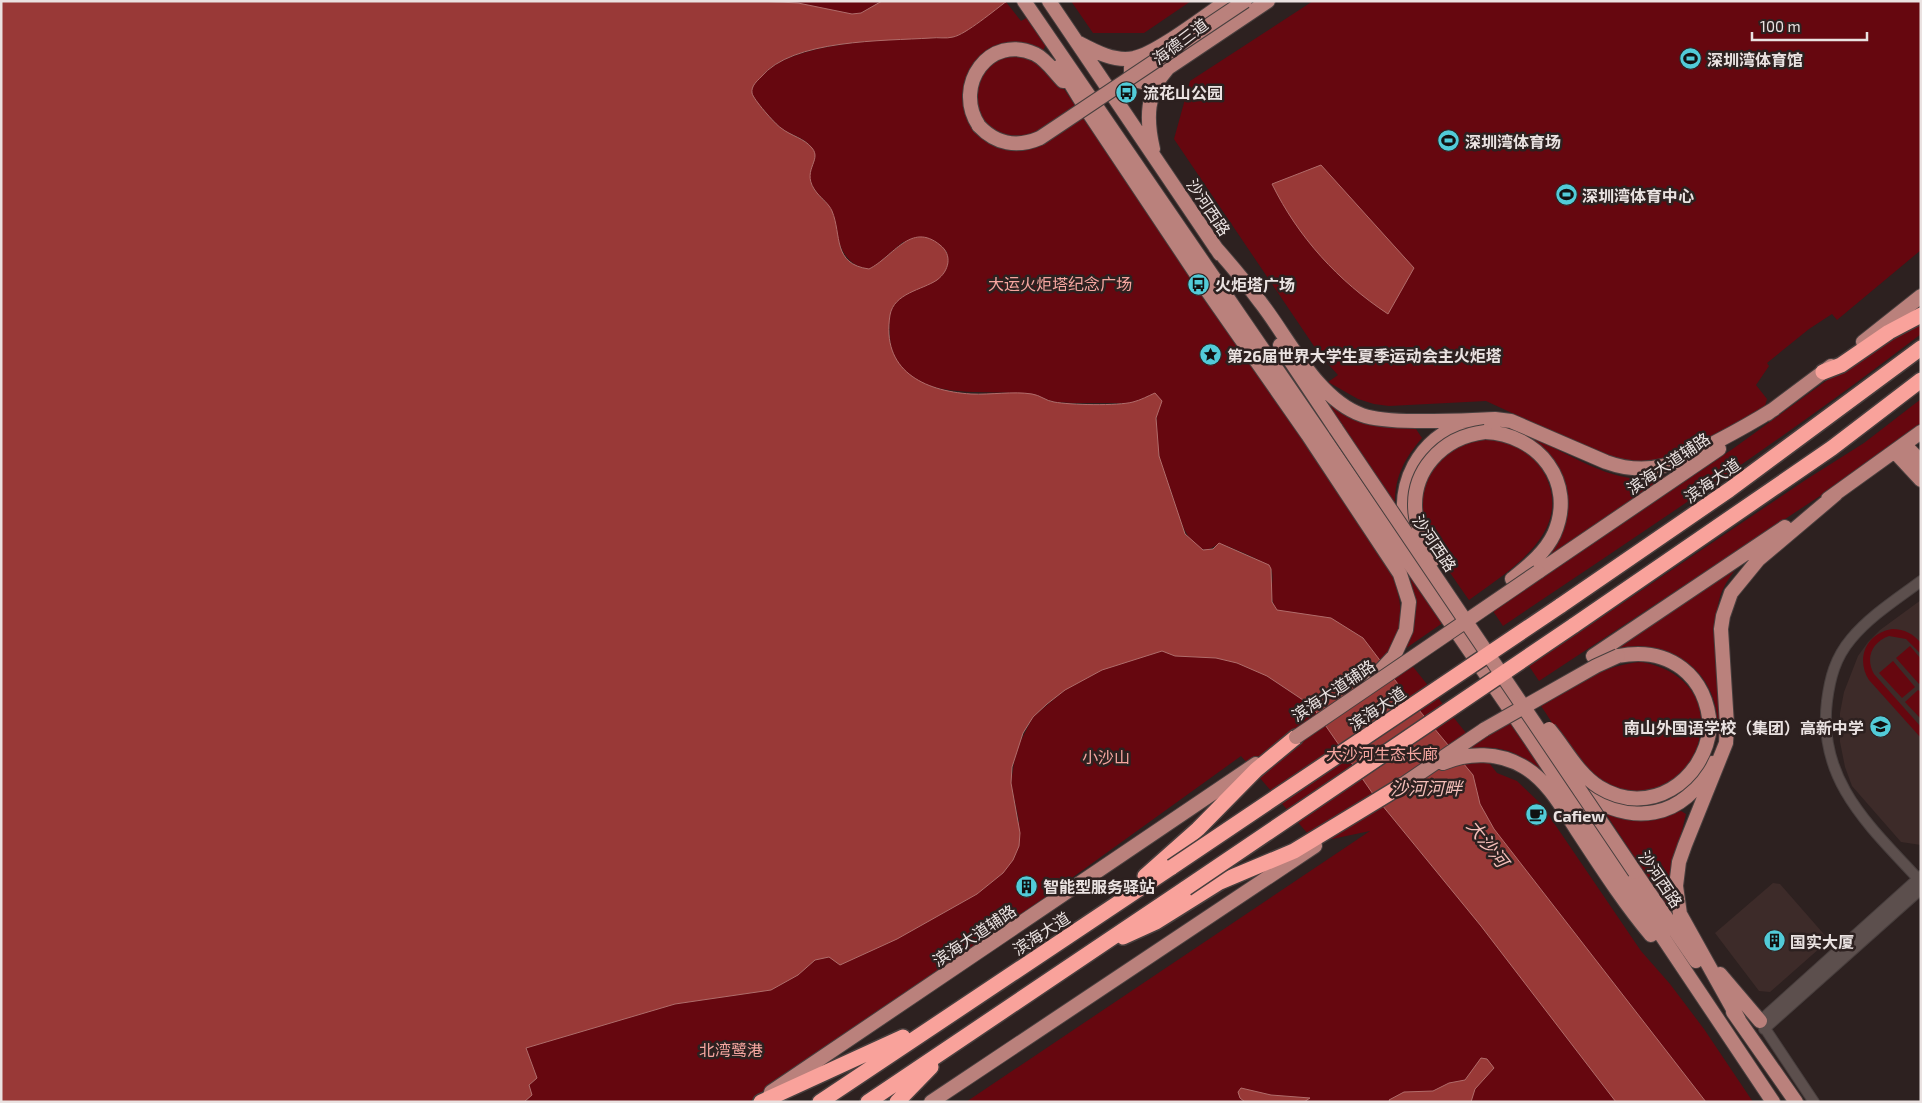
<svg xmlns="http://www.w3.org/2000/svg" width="1922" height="1103" font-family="'Exo 2','Noto Sans SC',sans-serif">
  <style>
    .built { fill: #3d2b29 }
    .green { fill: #66070f }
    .water { fill: #993937; stroke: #b16c6a }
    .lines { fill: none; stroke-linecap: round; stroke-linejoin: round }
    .minor-casing { stroke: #483f3e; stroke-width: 12 }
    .major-casing { stroke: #483f3e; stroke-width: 16 }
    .highway-casing { stroke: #483f3e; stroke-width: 18 }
    .minor { stroke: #5c4f4d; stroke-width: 10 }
    .major { stroke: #ba817c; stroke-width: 14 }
    .highway { stroke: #f9a29b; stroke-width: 15 }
    .major-bridge-casing { stroke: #483f3e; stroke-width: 16; stroke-linecap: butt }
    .highway-bridge-casing { stroke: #483f3e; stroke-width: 18; stroke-linecap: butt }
    .major-bridge { stroke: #ba817c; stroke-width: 14 }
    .highway-bridge { stroke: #f9a29b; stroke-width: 15 }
    .labels { text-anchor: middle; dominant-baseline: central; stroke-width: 5; stroke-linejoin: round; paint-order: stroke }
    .street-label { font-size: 16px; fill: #eae2e1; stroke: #2d2120 }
    .poi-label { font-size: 16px; font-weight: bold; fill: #eae2e1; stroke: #2d2120; text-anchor: start }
    .park-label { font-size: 16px; fill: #f6a6a0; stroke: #2d2120 }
    .water-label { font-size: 18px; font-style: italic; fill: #f4beb9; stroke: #2d2120 }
  </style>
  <rect width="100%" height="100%" fill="#2d2120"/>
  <!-- built -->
  <path class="built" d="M1921 600V845L1901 842 1852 786 1845 767 1840 742V713L1844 692 1858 656 1868 642 1880 630Z
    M1773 883 1780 884 1829 940 1770 992 1759 991 1715 933Z"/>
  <!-- green -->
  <path class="green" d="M759 1H882L861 13 852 14 821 8Z
    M1071 1H1191L1144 33H1093Z
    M1313 1H1921V250L1837 320 1832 314 1809 329 1767 363 1769 366 1756 385 1767 399 1765 406 1744 421 1673 460 1628 463 1597 452 1486 401 1389 406 1374 404 1358 399 1328 382 1338 375 1320 355 1174 139 1190 81Z
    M1006 2 1021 21 1028 17 1046 44 1042 53 1064 89 1387 560C1398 591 1407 611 1394 643L1474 743 1498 728 1512 722 1549 777C1529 760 1505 743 1478 749L1497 773 1517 781 1541 804 1641 951 1670 984 1704 1029 1753 1102H966L1370 831 1332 839 1308 834 1241 756 1030 908 749 1102H524L532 1095 529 1085 537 1078 526 1048 675 1004 771 990 798 975 815 960 829 957 840 965 897 939 977 894 1003 873 1019 821 1011 783 1016 750 1033 717 1065 690 1102 670 1162 651 1175 656 1216 658 1237 663 1267 676 1312 706 1363 638 1331 618 1277 611C1266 592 1276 581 1271 569 1268 562 1228 546 1219 543 1191 568 1178 512 1172 494 1168 481 1161 467 1159 454 1157 439 1155 422 1158 408 1122 400 1092 405 1056 402 1047 401 1039 395 1031 394 986 389 891 405 890 336 890 329 888 320 890 313 895 294 923 287 938 279L947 252 932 240 903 242 876 265 869 269C836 264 839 232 829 207 827 202 821 197 817 193 799 171 822 164 812 148 805 137 790 135 781 128 775 123 753 99 752 93 751 86 757 81 761 77 791 41 889 40 934 37 940 37 947 39 953 37 964 35 995 9 1006 2Z
    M1921 318V334C1786 438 1644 531 1503 626L1493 611 1734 448 1878 343Z
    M1315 389 1342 412 1414 426 1422 438C1404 459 1394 478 1395 506Z
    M1921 399V423L1823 494 1539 681 1529 666 1807 479 1864 443Z
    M1504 427C1549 439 1597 479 1643 479 1655 479 1666 476 1677 473L1532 570C1591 519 1571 456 1504 427Z
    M1488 439C1512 442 1532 451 1544 473 1576 532 1508 571 1469 600 1443 562 1402 512 1435 466 1448 448 1467 441 1488 439Z
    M1741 562C1734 571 1727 580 1722 591 1707 628 1723 697 1718 740 1718 727 1718 714 1714 701 1699 653 1650 639 1605 653Z
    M1407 568 1444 622 1402 651C1418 622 1417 598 1407 568Z
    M1892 629C1905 629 1913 634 1921 643V654L1906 639 1889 636C1872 642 1865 658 1874 674L1921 727V738L1869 680C1855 658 1867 633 1892 629Z
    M1910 646 1921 659V682L1919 684 1896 658Z
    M1893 661 1915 687 1902 698 1879 673Z
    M1642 662C1755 684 1686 833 1603 782 1575 765 1559 732 1541 706 1573 687 1604 664 1642 662Z
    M1918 690 1921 692V719L1905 702Z
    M1604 811C1631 823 1653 819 1681 811L1686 814 1671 875 1682 929Z"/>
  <!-- water -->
  <path class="water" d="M1 1H759L798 3 852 14 861 13 882 1H1007C996 9 965 35 953 37 946 39 938 37 931 38 884 41 792 39 761 77 757 81 751 86 752 93 753 99 775 124 781 128 791 136 804 138 812 148 823 161 799 171 817 193 822 199 829 204 832 211 842 235 832 264 869 269 893 257 911 221 940 245 953 255 949 271 937 280 922 290 894 293 890 315 881 370 923 391 971 394 991 395 1013 391 1032 394 1040 395 1046 401 1054 402 1070 405 1118 406 1133 402 1141 400 1148 396 1155 393L1162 401 1156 418 1159 456 1185 534 1203 550 1213 549 1219 543 1269 565 1271 569 1272 602 1277 610 1331 618 1363 638 1404 692 1473 775 1480 804 1494 829 1706 1102H1616L1481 926 1373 794 1312 706 1267 676 1237 663 1216 658 1175 656 1162 651 1102 670 1065 690 1047 704 1033 717 1023 733 1012 767 1011 783 1020 833 1019 846 1013 860 1003 873 977 894 897 939 840 965 829 957 815 960 798 975 771 990 675 1004 526 1048 537 1078 529 1085 532 1095 524 1102H1Z
    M1321 165 1414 268 1388 314C1338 281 1298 237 1272 184Z
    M1481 1058 1487 1059 1494 1068 1475 1089 1471 1102H1390L1389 1100 1404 1092 1433 1091 1449 1083 1465 1080Z
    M1241 1088 1271 1095 1310 1098 1304 1102H1245L1240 1098 1238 1092Z"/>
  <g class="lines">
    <defs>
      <path id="minor" d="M1921 581C1897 599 1870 616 1851 639 1835 658 1830 678 1827 701 1817 782 1872 828 1921 882
        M1764 1029 1921 889
        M1814 1102 1760 1021 1921 876"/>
      <path id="major" d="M1024 1 1524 730 1773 1102
        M1049 1 1220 254
        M1079 43C1096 52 1115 62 1134 58 1156 54 1206 15 1227 1
        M1145 55 1131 67V75L1134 80 1146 83 1161 73
        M1060 66 1085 107 1209 293 1308 435 1400 574 1409 602 1406 630 1394 656 1368 684
        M979 126C952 85 990 33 1035 54 1047 60 1054 72 1063 81
        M1153 149C1146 119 1146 92 1168 68L1268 1
        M1215 247C1231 265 1247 284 1261 303 1289 339 1317 399 1362 415 1390 425 1463 420 1495 419L1511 421 1606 462C1650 478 1678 463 1716 442 1735 432 1755 421 1774 409
        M1863 342 1921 296
        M1280 345 1336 429
        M1767 414 1831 366
        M1485 432C1538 434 1577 482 1554 534 1545 553 1528 566 1512 579
        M1905 445 1921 462
        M1895 452 1921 480
        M1828 499 1921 432
        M1407 533C1395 484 1418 439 1467 422
        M1538 572 1719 449
        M1593 656 1785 527
        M1618 656C1669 646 1707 675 1710 727
        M1443 763C1469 752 1499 752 1524 767 1548 781 1563 809 1578 832 1601 867 1624 903 1651 935
        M1581 791C1631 827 1683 821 1712 763
        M1392 792 1485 729
        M1635 872 1696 961
        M1720 974 1760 1021
        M1733 1012 1796 1102
        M1739 1020 1680 914 1676 886 1679 862 1685 845 1726 743 1727 725 1721 629 1723 616 1731 593 1758 560 1836 494
        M771 1092 1256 764
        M931 1102 1315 846"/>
      <path id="highway" d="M1823 372 1841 365 1889 332 1921 315
        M1560 606 1729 490 1921 348
        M1573 626 1832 448 1921 380
        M1145 876 1198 829 1256 770 1296 737
        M1123 937 1156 922 1220 882 1294 851 1401 786
        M761 1102 903 1037
        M820 1102 1172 867
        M868 1102 1186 888
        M897 1102 931 1067"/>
    </defs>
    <!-- minor casing -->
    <use href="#minor" class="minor-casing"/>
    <!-- major casing -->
    <use href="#major" class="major-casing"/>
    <!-- highway casing -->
    <use href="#highway" class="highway-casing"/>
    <!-- minor -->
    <use href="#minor" class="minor"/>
    <!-- major -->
    <use href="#major" class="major"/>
    <!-- highway -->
    <use href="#highway" class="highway"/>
    <defs>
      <path id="major-bridge" d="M979 126C996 144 1017 148 1040 138L1245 1
        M1336 429 1635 872
        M1434 559C1427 546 1419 532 1416 517 1409 472 1442 437 1485 432
        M1485 729 1596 666 1618 656
        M1549 729C1565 748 1578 774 1599 787 1649 818 1704 782 1710 727
        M1296 737 1538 572"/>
      <path id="highway-bridge" d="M1172 867 1560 606
        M1186 888 1573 626"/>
    </defs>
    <!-- major-bridge casing -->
    <use href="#major-bridge" class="major-bridge-casing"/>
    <!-- highway-bridge casing -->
    <use href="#highway-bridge" class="highway-bridge-casing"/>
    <!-- major-bridge -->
    <use href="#major-bridge" class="major-bridge"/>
    <!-- highway-bridge -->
    <use href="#highway-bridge" class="highway-bridge"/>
  </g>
  <!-- icons -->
  <defs>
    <symbol id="stadium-disc" viewBox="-11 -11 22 22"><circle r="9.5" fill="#52cbd8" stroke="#2d2120"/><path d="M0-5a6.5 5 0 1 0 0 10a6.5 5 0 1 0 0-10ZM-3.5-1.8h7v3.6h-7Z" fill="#111"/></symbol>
    <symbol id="bus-disc" viewBox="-11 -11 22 22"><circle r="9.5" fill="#52cbd8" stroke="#2d2120"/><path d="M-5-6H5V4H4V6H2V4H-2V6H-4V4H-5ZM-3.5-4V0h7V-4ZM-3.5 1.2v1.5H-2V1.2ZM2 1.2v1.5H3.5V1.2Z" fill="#111"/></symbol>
    <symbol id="sight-disc" viewBox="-11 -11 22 22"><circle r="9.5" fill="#52cbd8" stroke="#2d2120"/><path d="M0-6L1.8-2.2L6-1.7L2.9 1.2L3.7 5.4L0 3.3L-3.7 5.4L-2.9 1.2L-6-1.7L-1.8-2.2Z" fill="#111"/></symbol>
    <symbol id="school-disc" viewBox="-11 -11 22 22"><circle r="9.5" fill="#52cbd8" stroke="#2d2120"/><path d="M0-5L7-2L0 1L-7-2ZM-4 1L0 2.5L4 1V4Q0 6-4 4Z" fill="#111"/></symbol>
    <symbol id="cafe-disc" viewBox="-11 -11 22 22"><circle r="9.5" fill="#52cbd8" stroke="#2d2120"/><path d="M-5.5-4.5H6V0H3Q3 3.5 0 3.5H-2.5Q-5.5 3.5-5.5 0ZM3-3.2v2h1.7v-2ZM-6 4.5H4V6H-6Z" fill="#111"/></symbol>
    <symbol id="building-disc" viewBox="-11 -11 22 22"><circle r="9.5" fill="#52cbd8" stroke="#2d2120"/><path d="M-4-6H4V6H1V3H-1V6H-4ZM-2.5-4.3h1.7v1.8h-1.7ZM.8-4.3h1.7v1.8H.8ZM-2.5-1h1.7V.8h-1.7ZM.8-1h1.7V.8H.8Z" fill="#111"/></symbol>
  </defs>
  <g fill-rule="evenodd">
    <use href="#stadium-disc" x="1678" y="46" width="25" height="25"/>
    <use href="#bus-disc" x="1114" y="80" width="25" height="25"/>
    <use href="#stadium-disc" x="1436" y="128" width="25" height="25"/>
    <use href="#stadium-disc" x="1554" y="182" width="25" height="25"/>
    <use href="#bus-disc" x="1186" y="272" width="25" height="25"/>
    <use href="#sight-disc" x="1198" y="342" width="25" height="25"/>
    <use href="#school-disc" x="1868" y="714" width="25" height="25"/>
    <use href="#cafe-disc" x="1524" y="802" width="25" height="25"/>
    <use href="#building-disc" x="1014" y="874" width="25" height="25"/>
    <use href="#building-disc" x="1762" y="928" width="25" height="25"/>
  </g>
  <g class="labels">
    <!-- street labels -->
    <g class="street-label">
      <text transform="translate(1180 41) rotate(-37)">海德三道</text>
      <text transform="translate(1209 207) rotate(56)">沙河西路</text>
      <text transform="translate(1668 463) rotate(-34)">滨海大道辅路</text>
      <text transform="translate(1712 480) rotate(-35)">滨海大道</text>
      <text transform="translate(1435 543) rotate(56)">沙河西路</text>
      <text transform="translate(1333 690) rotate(-34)">滨海大道辅路</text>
      <text transform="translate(1377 708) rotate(-34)">滨海大道</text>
      <text transform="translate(1661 879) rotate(56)">沙河西路</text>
      <text transform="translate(1041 933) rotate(-33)">滨海大道</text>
      <text transform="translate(974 935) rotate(-34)">滨海大道辅路</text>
    </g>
    <!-- poi labels -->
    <g class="poi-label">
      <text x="1707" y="59">深圳湾体育馆</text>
      <text x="1143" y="92">流花山公园</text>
      <text x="1465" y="141">深圳湾体育场</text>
      <text x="1582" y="195">深圳湾体育中心</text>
      <text x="1215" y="284">火炬塔广场</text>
      <text x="1227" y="355">第26届世界大学生夏季运动会主火炬塔</text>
      <text x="1864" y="727" text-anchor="end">南山外国语学校（集团）高新中学</text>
      <text x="1553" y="815">Cafiew</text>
      <text x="1043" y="886">智能型服务驿站</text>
      <text x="1790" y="941">国实大厦</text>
    </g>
    <!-- park labels -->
    <g class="park-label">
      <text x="1060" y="283">大运火炬塔纪念广场</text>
      <text x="1382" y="753">大沙河生态长廊</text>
      <text x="1106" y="756">小沙山</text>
      <text x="731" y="1049">北湾鹭港</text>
    </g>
    <!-- water labels -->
    <g class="water-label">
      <text x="1426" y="788">沙河河畔</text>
      <text transform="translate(1488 843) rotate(52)">大沙河</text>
    </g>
  </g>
  <!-- border -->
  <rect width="1922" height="1103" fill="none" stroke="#eae2e1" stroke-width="5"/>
  <!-- scale -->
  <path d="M1752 32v8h115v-8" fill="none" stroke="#eae2e1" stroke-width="2.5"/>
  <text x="1760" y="32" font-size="15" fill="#eae2e1" stroke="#2d2120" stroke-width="4" paint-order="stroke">100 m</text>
</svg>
